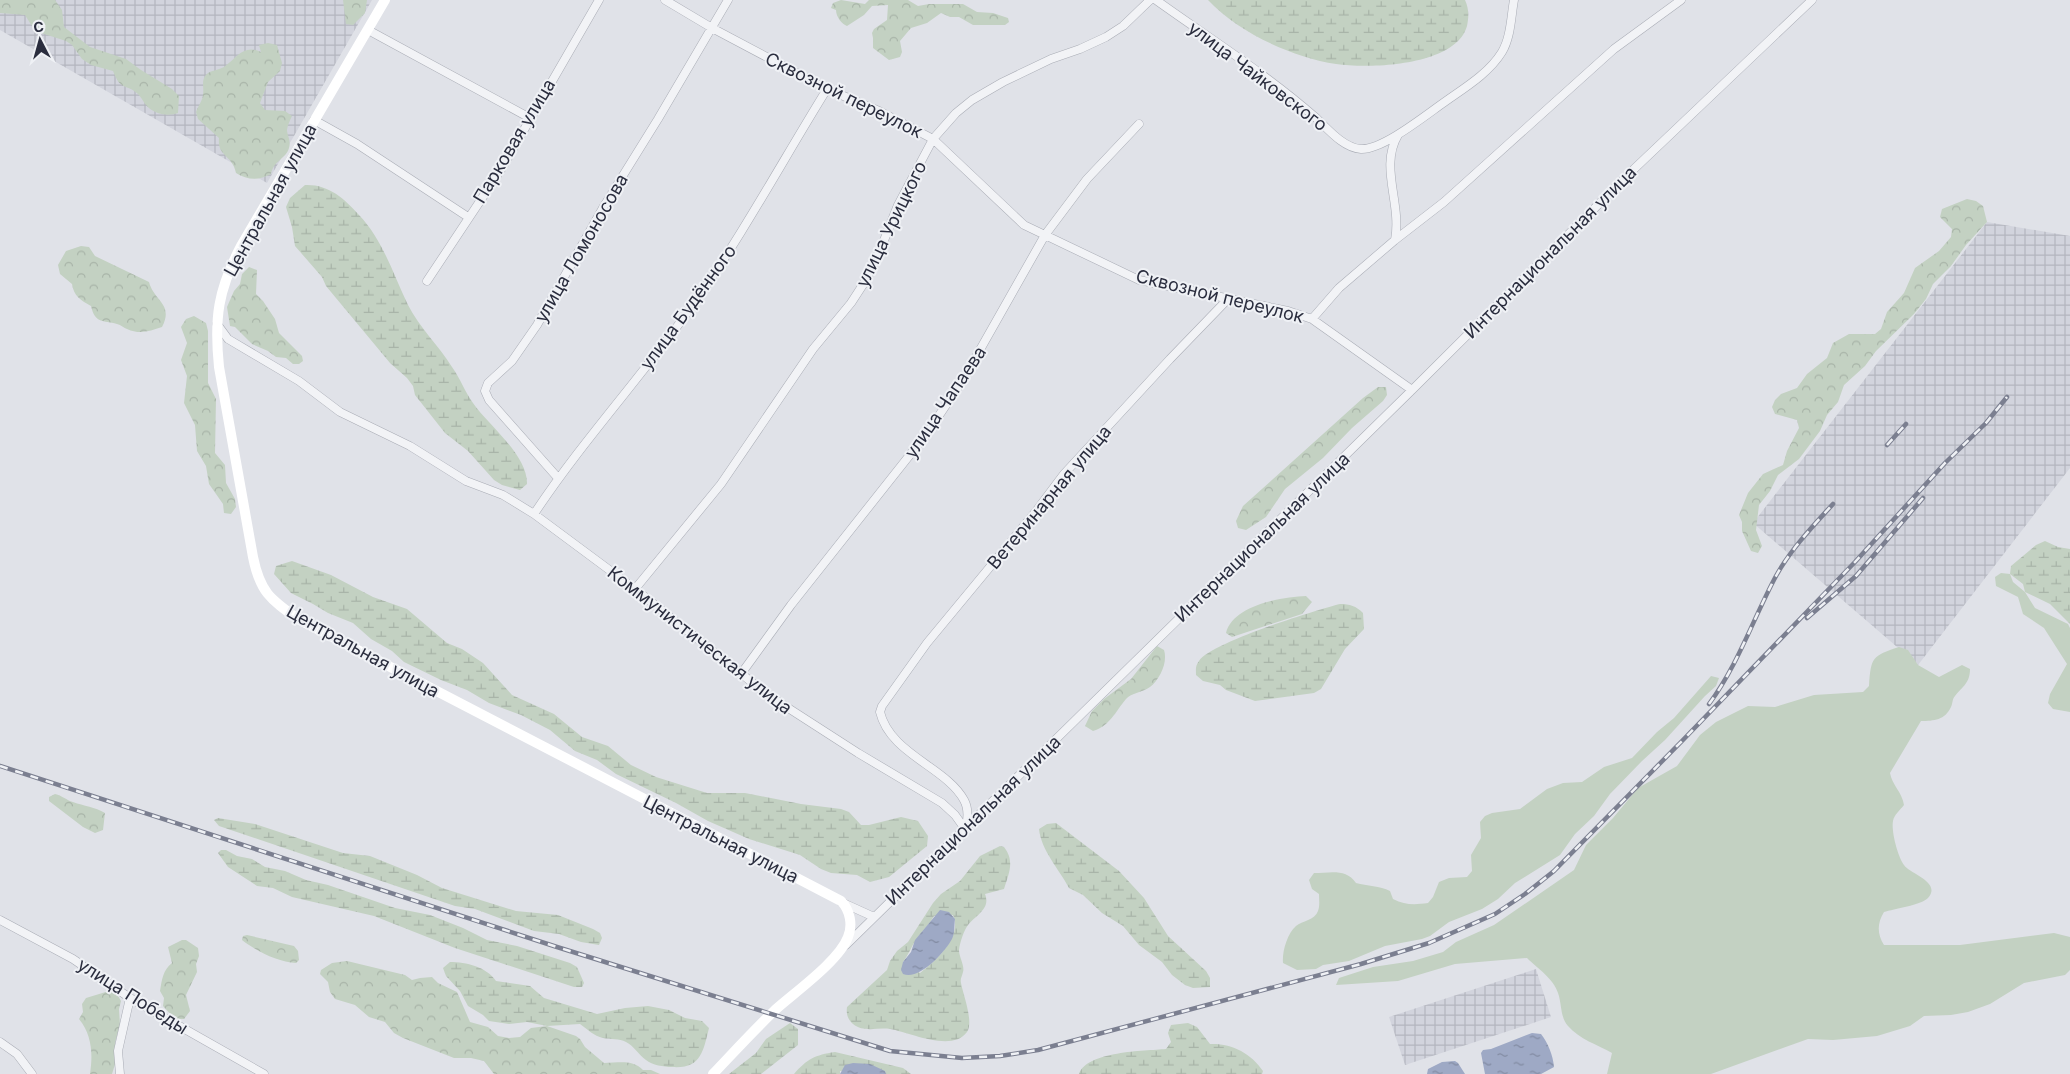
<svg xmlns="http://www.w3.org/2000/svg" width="2070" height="1074" font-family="Inter,sans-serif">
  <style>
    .industrial { fill: url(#industrial-grid) }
    .grass { fill: #c3d1c2 }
    .forest { fill: url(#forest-crowns) }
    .wetland { fill: url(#wetland-marsh); fill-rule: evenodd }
    .water { fill: url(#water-ripples) }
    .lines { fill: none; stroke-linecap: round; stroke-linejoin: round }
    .street-casing { stroke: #a9acb5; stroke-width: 9 }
    .street { stroke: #f2f3f6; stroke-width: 8 }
    .secondary { stroke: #fff; stroke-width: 10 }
    .rail-casing { stroke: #7b7f90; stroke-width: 4.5 }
    .rail { stroke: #eff1f5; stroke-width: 2.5; stroke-dasharray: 8; stroke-linecap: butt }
    .labels { text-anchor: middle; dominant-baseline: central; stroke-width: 4; stroke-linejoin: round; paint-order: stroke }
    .street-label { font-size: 18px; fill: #2a2d3e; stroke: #eff1f5 }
  </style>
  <defs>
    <pattern id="industrial-grid" width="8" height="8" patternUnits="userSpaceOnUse" patternTransform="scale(1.25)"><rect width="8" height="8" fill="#d2d4dd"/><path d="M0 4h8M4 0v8" fill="none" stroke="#b4b6bf"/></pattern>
    <pattern id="forest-crowns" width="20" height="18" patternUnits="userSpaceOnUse" patternTransform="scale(1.25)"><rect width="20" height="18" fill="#c3d1c2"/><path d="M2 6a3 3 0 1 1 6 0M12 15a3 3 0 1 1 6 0" fill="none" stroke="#a8b4a8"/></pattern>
    <pattern id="wetland-marsh" width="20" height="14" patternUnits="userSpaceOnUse" patternTransform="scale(1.25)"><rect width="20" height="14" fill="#c3d1c2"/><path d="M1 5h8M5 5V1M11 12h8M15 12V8" fill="none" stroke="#a8b4a8"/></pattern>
    <pattern id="water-ripples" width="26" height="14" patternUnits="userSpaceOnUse" patternTransform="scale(1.25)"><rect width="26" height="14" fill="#9ea9c5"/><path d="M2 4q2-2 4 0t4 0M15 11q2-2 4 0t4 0" fill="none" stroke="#818aa1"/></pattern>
  </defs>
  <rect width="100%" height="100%" fill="#e0e2e8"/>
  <!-- industrial -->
  <path class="industrial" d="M0 0H372L267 183 0 30Z
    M1987 222 2070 236V468L1918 665 1753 523Z
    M1536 969 1551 1017 1405 1065 1389 1017Z"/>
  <!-- grass -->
  <path class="grass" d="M2001 573 2010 574 2013 582 2025 592 2035 608 2068 624 2070 628V712L2053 709 2048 703 2050 694 2067 664 2044 628 2023 614 2018 597 1996 586 1995 577Z
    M1899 647 1908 650 1918 665 1939 677 1962 665 1970 669C1970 683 1963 686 1955 696 1952 699 1953 703 1951 707 1945 720 1934 721 1921 721L1890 773C1892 785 1902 792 1904 805 1900 810 1894 815 1893 821 1891 831 1898 857 1904 865 1910 874 1942 882 1928 898 1921 905 1894 909 1884 912 1877 923 1877 934 1884 945H1960L2054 933 2070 937V970L2065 975 2024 983 1990 1004 1968 1012 1951 1015 1924 1016 1910 1026 1877 1036 1833 1040 1808 1039 1711 1074H1607L1612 1053C1598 1045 1579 1039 1568 1026 1560 1017 1562 1004 1558 993 1554 979 1537 968 1527 958L1455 964 1398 981 1336 985 1339 978 1373 967 1413 961 1443 952 1456 942 1494 925 1574 870 1586 845 1613 818 1638 788 1677 766 1700 735 1716 722 1748 706 1775 707 1814 695 1863 692 1869 686C1871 657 1872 656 1899 647Z
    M1711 676 1719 678 1716 686 1705 696 1665 740 1642 761 1610 794 1594 816 1575 834 1560 855 1515 883 1498 899 1482 909 1449 922 1430 936 1422 939 1385 946 1349 961 1323 965 1316 969 1297 970 1283 963C1282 952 1287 934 1296 926 1302 921 1315 920 1318 911 1320 906 1319 899 1319 894L1312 889 1309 880 1314 873C1330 873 1346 868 1356 883 1367 886 1380 886 1390 891L1393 899C1405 905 1414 905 1428 903L1433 897 1439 882 1449 878 1467 877 1472 871 1471 855 1481 838 1480 822 1485 816 1492 813 1520 809 1547 789 1563 783 1582 782 1604 767 1632 758 1657 732 1674 718Z"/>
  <!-- forest -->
  <path class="forest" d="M0 0H55L62 10 64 27 90 47 126 59 141 70 172 89 179 96 178 113C167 117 153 114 145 104 143 101 141 97 138 94 126 83 121 92 113 71L91 65 82 59 72 45 66 41 35 31 25 15 0 13Z
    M343 0H367L365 13 353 25 346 24Z
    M841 0 865 4 869 0H908L918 6 929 4H963L977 12 993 13 1008 18 1009 22 1005 25H973L959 17H950L941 13 927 23 911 28 900 41 902 52 900 57 889 60 873 48V38L872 33 874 29 887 20 888 5 872 6 864 15 847 26C842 24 836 17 836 10L831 8 833 3Z
    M268 43 277 45 282 63 280 71 268 82 260 103 265 110 285 111 292 116C290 120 287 127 287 131 288 137 291 141 289 148 286 159 274 160 271 174 259 181 247 180 236 173 232 154 217 157 219 138L198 119 196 112C198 106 203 100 203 94 204 89 202 83 204 78 207 70 217 71 224 67 237 58 243 44 261 52L259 45Z
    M1967 199 1976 201 1983 206 1987 222 1966 245 1951 266 1933 284 1926 299 1914 314 1876 351 1865 366 1844 385 1838 402 1827 415 1820 431 1799 459 1778 475 1770 491 1759 505 1756 530 1762 546 1758 553 1751 551 1742 531V522L1739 515 1748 493 1763 474 1783 465 1787 451 1799 428 1797 420 1775 414 1772 407 1775 400 1781 394 1797 388 1807 374 1827 358 1833 343 1849 334H1875L1881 329 1887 312 1904 293 1915 268 1939 251 1951 237 1952 229 1940 217 1942 209Z
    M81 246 89 247 95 256 149 282C154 301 174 304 162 327 150 331 140 335 127 329 124 328 121 325 117 324 103 320 95 324 91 306 80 300 74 296 72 284L60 274 58 265 66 251Z
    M249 267 257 270 256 294 263 301 275 319 279 333 302 356 303 361 299 364H293L286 358 276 357 268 351 252 344 235 327 230 326 227 307 234 291 240 284 242 274Z
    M194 316 206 323 208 331V383L216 399 215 453 225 465 226 483 235 499 236 507 231 514 224 513 223 504 209 484 206 466 197 451 195 425 184 403 187 376 181 360 187 343 181 327 186 319Z
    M1378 387H1386L1387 395 1383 401 1352 428 1323 458 1285 489 1266 517 1246 530 1238 528 1236 521 1243 506 1363 398Z
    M1306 596 1312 602 1302 614 1232 637 1226 633C1233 605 1282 597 1306 596Z
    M1157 646 1164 650C1168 662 1160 679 1150 687 1143 692 1131 693 1126 699 1115 712 1110 726 1093 731L1085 726 1092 711 1104 699 1131 679Z
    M55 794C63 796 66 800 73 802 84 806 95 807 105 813L103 830 95 833 83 827 49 801V797Z
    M247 935 294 946 298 951 299 960 296 963C278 962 256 951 242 940L243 936Z
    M182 940H186L198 948 199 956 196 964 197 972 186 995 190 1011 184 1019H175L163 1006 164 998 160 991C162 979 163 970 172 963L168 947Z
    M347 961 405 975 412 980 420 978 432 977 438 983 457 992 470 1022 488 1027 498 1036 509 1038 520 1037 531 1028 547 1026 576 1036 580 1039 585 1047 604 1063C619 1063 632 1059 643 1070H651L660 1074H494L484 1061 471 1058H454L403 1038 394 1033 385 1022 369 1017 355 1005 335 999 330 992 328 982 320 974 321 970 332 963Z
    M109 991 117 994 121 1001 119 1009 120 1025 115 1043 116 1061 112 1074H90C93 1054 92 1035 79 1019L83 1012 82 1004 86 998Z"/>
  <!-- wetland -->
  <path class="wetland" d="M1208 0H1465C1469 9 1469 16 1467 26 1456 66 1370 69 1336 64 1292 57 1239 33 1208 0Z
    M305 185C328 184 344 198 359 215 383 240 393 274 408 305 419 327 439 346 452 367 460 378 465 392 473 403 488 425 528 455 527 484L520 490 502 485 494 480 468 451 445 433 415 395 413 386 407 378 390 363 326 286 322 277 295 246 292 227 286 207 290 198Z
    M2045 541 2058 547 2070 549V624L2050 604 2025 592 2023 584 2010 574 2011 566 2036 545Z
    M292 561 331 575 373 597 407 609 447 643 462 649 483 663 512 695 554 714 582 737 608 746 631 765 656 777 707 793H745L801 804 841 809 849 812 861 825H869L901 817 918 821 928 836 927 846 889 877 870 882 857 875 831 873 821 869 800 855 749 839 708 821 676 803 616 774 597 760 575 751 550 730 521 715 489 703 467 690 441 680 404 662 392 651 371 639 353 623 328 613 313 604 291 593 274 574 276 566Z
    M1340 604C1350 604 1356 606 1363 613L1364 629 1345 649 1321 689 1314 693 1255 701 1226 690 1220 685 1203 681 1196 675C1196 670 1195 666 1199 661 1210 643 1316 610 1340 604Z
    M218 818 255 824 343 853 370 856 417 875 442 888 516 911 558 915 593 929 600 933 602 938 599 945 581 942 559 934 534 931 475 909 455 906 219 826 214 820Z
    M1056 823 1119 871 1144 898 1168 936 1206 971 1210 978V987L1193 988 1185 985 1172 975 1162 962 1139 945 1123 926 1102 913 1083 895 1069 888C1059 869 1041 850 1039 829L1047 824Z
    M1000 846 1004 847C1015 861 1009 873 1004 889L985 894C991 909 976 915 968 925 964 930 960 942 959 950 959 957 965 966 963 972 962 977 960 978 961 983 963 994 974 1022 967 1032 952 1053 909 1032 890 1029 878 1027 864 1033 853 1024 848 1020 846 1014 847 1007L887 970 890 961 897 951 908 942 933 903 941 894 960 881 980 856ZM953 915C963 937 935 961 920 973L903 962C909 954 911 947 916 940 921 932 929 925 934 916Z
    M221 850H226L237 856 252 859 265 867 285 871 306 880 328 885 395 908 430 915 463 928 487 940 517 946 570 963 577 967 584 983 582 987H574L455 948 374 916 292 897 273 888 257 886 228 867 218 853Z
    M450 962C466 962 487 967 496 981L530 986 544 998 597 1014 625 1008 648 1006 669 1010 685 1018 702 1021 709 1028C703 1052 701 1069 672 1067 664 1067 652 1065 646 1060 639 1055 634 1046 626 1042 619 1038 611 1040 603 1038 594 1036 587 1029 580 1024L547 1026 527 1022 509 1024 489 1021 483 1015 468 1006 460 991 446 976 443 968Z
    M790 1023 798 1029V1045L761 1074H729L756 1053 766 1039Z
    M1188 1023 1197 1027 1210 1044C1231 1043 1251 1053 1263 1071L1262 1074H1079C1087 1051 1144 1051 1166 1049L1171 1042 1168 1033 1171 1025Z
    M835 1052 903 1068 911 1074H886L885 1071H840V1074H794C807 1059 815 1055 835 1052Z"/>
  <!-- water -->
  <path class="water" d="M940 910 949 912 955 919C954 926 955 933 952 939 945 952 919 981 903 974L901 970 903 962 911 952 915 940Z
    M1532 1033 1541 1034C1548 1043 1553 1055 1554 1067L1541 1074H1485L1481 1053 1483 1050 1491 1049Z
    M1455 1061 1458 1063 1465 1074H1427L1428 1069 1442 1062Z
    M853 1063 870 1064 885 1071 886 1074H840L845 1065Z"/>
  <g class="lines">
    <defs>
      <path id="street" d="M665 0 712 28 827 89 879 111 933 139 1024 225 1139 280 1288 311 1312 319 1412 390
        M1156 0C1209 38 1266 74 1315 117 1327 128 1343 148 1361 149 1383 150 1427 114 1446 101 1466 87 1489 73 1502 52 1511 37 1511 16 1514 0
        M368 30 530 118
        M314 120 357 144 468 217
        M1395 240C1402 203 1379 167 1398 135
        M427 281 502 168 599 0
        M1312 319 1339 288 1395 240 1444 202 1614 49 1681 0
        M217 324 228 339 299 381 340 412 410 446 466 481 503 495 534 514 635 589 768 695 858 753 942 803 955 815 965 829
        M558 478 489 400 485 391 488 383 512 361 537 325 604 206 658 119 728 0
        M534 514C583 440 644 374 695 302 743 234 783 160 827 89
        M635 589 721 484 813 349 851 303 866 280 881 248 898 205 933 139 956 113 972 100 1003 82 1051 59 1080 49 1106 37 1123 26 1150 0
        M741 674 791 605 928 432 964 378 1045 235 1087 179 1139 124
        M966 827C968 818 969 809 964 800 946 767 890 754 880 712L882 706 927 643 1037 510 1064 474 1170 359 1228 299
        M841 902 874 917
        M0 920 73 959 130 998 264 1074
        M846 945 1412 390 1634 169 1812 0
        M0 1042 17 1054 32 1074
        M120 1074 118 1051 130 998"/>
    </defs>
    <!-- street casing -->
    <use href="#street" class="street-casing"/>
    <!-- street -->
    <use href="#street" class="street"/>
    <!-- secondary -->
    <path class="secondary" d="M385 0 241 246C218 290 214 318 219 367L253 557C260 592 270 599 298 619L841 901C850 910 853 925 848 937 839 961 795 992 775 1010 753 1031 733 1053 713 1074"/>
    <defs>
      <path id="rail" d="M1887 445 1906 424
        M1807 618 1856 576 1923 498
        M1709 704C1738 665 1753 619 1776 576 1791 549 1813 526 1833 504
        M0 766 557 947 890 1051 962 1058 1000 1056 1038 1050 1361 964 1429 943 1495 914 1525 894 1554 871 1682 741 1855 562 1945 463 1986 423 2007 397"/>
    </defs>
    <!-- rail casing -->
    <use href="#rail" class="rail-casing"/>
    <!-- rail -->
    <use href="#rail" class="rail"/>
  </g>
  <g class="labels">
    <!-- street labels -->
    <g class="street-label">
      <text transform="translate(1258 76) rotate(37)">улица Чайковского</text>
      <text transform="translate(844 95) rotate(26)">Сквозной переулок</text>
      <text transform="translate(514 141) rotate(-59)">Парковая улица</text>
      <text transform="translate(270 200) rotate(-61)">Центральная улица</text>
      <text transform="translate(891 224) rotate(-64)">улица Урицкого</text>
      <text transform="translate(581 248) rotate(-60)">улица Ломоносова</text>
      <text transform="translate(1550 252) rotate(-45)">Интернациональная улица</text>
      <text transform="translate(1220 296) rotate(14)">Сквозной переулок</text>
      <text transform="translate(688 307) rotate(-54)">улица Будённого</text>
      <text transform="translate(945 402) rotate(-56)">улица Чапаева</text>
      <text transform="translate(1049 497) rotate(-50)">Ветеринарная улица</text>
      <text transform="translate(1262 537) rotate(-44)">Интернациональная улица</text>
      <text transform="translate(700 640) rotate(38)">Коммунистическая улица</text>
      <text transform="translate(363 651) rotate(29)">Центральная улица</text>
      <text transform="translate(973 820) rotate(-44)">Интернациональная улица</text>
      <text transform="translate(721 839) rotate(27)">Центральная улица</text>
      <text transform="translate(133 996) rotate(32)">улица Победы</text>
    </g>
  </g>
  <!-- north arrow -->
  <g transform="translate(40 40) rotate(354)" stroke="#eff1f5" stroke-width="4" paint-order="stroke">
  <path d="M0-4L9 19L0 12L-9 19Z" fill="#2a2d3e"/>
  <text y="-8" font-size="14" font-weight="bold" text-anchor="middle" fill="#2a2d3e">С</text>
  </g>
</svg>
